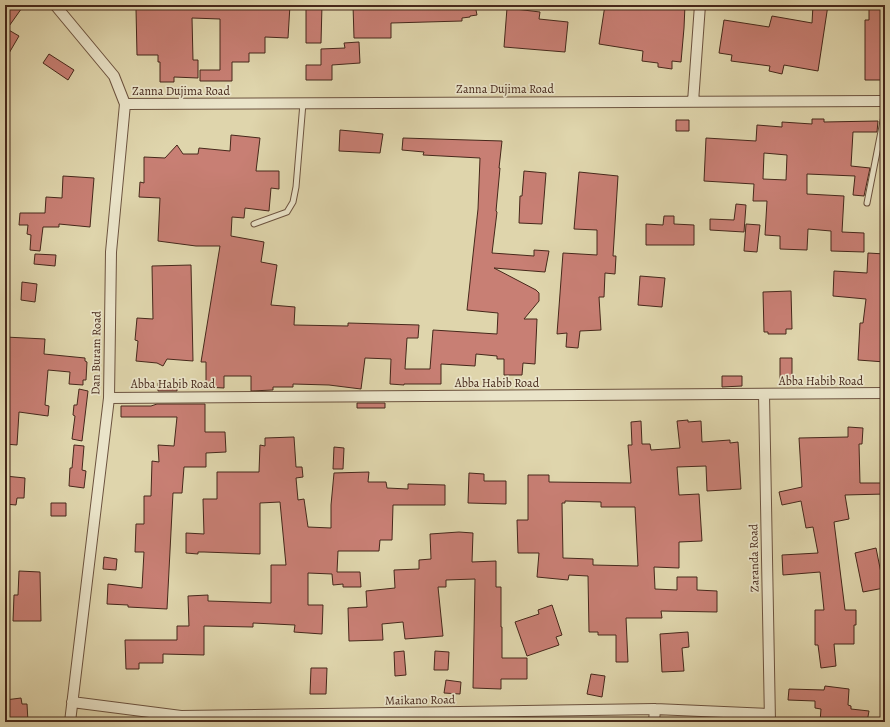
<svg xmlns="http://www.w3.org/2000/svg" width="890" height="727" font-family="Alegreya,serif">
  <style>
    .building { fill: #c87f74; stroke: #46281b; fill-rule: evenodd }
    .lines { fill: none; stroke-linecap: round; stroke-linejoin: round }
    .lane-casing { stroke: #6c533f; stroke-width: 7 }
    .street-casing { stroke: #6c533f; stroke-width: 12 }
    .lane { stroke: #eae4c9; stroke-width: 5 }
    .street { stroke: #eae4c9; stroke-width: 10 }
    .labels { text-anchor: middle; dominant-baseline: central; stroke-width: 3.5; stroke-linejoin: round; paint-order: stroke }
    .street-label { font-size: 12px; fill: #46281b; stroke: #eae4c9 }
  </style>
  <rect width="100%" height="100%" fill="#dfd5ac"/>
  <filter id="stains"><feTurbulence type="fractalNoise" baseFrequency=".005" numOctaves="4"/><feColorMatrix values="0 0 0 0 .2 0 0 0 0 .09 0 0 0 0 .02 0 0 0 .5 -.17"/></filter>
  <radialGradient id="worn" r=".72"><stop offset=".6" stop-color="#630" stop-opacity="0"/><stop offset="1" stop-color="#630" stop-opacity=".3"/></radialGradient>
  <!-- building -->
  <path class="building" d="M10 5H24L7 29 19 36 5 60V12Z
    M222 5H290L288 38 265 37V53H249V62H232V81H200V70H220V19L192 18 193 60H198V78L174 77V82H160V62H158V55H137L136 9 222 7Z
    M306 5H322L321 43H306Z
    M353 5H475L477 15 470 16V17L462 18V21L391 23V38H354Z
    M605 5H626L645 8V5H685L684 28 681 62 672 61V69L658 67V63L642 61 643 51 599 44Z
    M813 5H828L818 71 784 65 782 74 769 71 770 66 731 61 732 55 719 53 724 20 769 27 772 16 812 23Z
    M869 5H885V80H865V20H869Z
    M507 8 540 12 539 19 568 22 565 52 504 47Z
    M359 42 360 63 332 65V80H306V65H321V49L345 48 344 43Z
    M49 54 74 70 68 80 43 63Z
    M812 119H824V122L878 121 877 132H853L851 166 870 168 864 196 853 195 855 176 807 174V194L844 196 842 232 864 233V252L831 251V231L808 229 807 250 780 249V236L765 235 767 201H753L754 184 704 181 706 138 756 141 757 125 782 127V122L812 124ZM764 153 787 155 786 180 763 179Z
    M676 120H689V131H676Z
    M340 130 383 134 380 153 339 151Z
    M231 135 260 138 256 171H279V189L271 188 269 211 245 208 244 218 232 217 231 236 264 242 261 262 277 265 271 305 295 307 294 325 348 326V323L419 325 418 338H407L405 369H430L433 330 497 334 498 313 467 310 478 209 480 158 423 155 424 152 402 150 403 138 502 141 499 168H500L496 211 497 212 492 253 534 256V250L549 251 545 272 494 268 536 290 539 293V301L524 319H537L535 364 523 363 522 375H504V359H497V356L476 354 475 366 441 364V384H404V385L390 384 391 359 365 358 361 389 329 385 293 384V387H273V390L251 391V376H224V388L206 387V362H201L220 246H196L158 241 160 198 139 197 140 182 144 183V157L165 158 177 145 183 154H198L199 148 230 151Z
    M524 171 546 173 542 224 519 223 520 196H522Z
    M579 172 618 176 613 256H616L615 274 605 273 604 297H599L601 330 580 331 578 348 566 347 567 333 557 334 563 253 597 255V230L574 229Z
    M63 176 94 178 90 227 59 224V227H43L40 251 30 250 31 235 27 234 28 225H19L20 213H45L46 197 62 198Z
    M736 204 746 205 744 232 710 230V219L734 220Z
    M664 216H674V224L694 225V245H646V224L663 225Z
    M746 224 760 225 757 252 744 251Z
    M868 253 885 254V298L883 324H885V362L858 360 860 323H863L866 299 833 296 834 271 867 273Z
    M35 254 56 255 55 266 34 264Z
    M191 265 193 361 167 359 163 366 157 363 136 361 138 341 135 340 137 318 153 319 152 266Z
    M640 276 665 278 662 307 638 305Z
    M22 282 37 284 35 302 21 300Z
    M791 291 792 329H786V334H768V332H764L763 292Z
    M5 337 45 339 44 354 85 358V361L87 362 86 380H83V385L69 384 70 372 48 370 45 405 49 406 48 416 19 412 17 445 5 444Z
    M780 358H792V382H780Z
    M722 376H742V386L722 387Z
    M158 383 177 385V391H158Z
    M79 389 88 391 82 441 72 439 75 416 73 415 74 405H77Z
    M357 403H385V408H357Z
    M157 404H205V432H225L226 452 206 453V467H184L182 493H173L167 609 128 607V605L107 604 108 584 142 588 144 552H135L136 524H144V496H151L152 461 159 462 158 445 174 446 177 417H121V406H151Z
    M688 420V422L701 421 702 442 730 440V443L738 442 741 489 707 491 706 466 677 467 679 495 699 494 702 541 679 542V568L654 567 655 589 677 590V577H697V590L717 591V612L661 611 662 618H626L628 662H616V635H598V632H589L588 576 569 575 568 580 537 577 539 553H518L517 520H528V475H549V482L631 483 628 445H632L631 422 641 421 642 444H650L651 450 680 448 677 421ZM565 501 601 502V507H635L638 566 593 565V559L563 558 562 503H565Z
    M848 427 863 428 862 444H859L860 483H885V494L845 495 849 519 834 522 845 610H856V625H854V644H834L836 666 821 668 818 645H815V610H824L820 572 783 575 782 555 818 553 813 527 806 528 801 501 782 505 779 492 802 487 799 438 848 437Z
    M294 437 296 467H302L303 477 296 478 298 500 304 499 308 527 331 528V505L334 473 369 472 368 482H386L387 488 408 489V484L445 485V505H393L392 540H380L379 551H338L337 572H360L361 587H343V584L333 585 332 574 308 573V605H323L322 634 294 632 295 625 253 623V627L204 626V655L163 654V663H139V669H126L125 640H177V626H189L188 596 208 595V601L271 603V565H286L280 502 260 503V554L204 552H198V554L186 553V533L204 534 203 499H217V472H259L260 445 265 446V438Z
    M74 445 84 446 82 470 86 471 84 488 69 486 70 468H72Z
    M334 447 344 448 343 469H333Z
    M469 473 484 474V481H506V504L468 503Z
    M5 476 25 478 24 498H17L16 505 5 504Z
    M51 503H66V516H51Z
    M459 532 473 533 472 562 496 561V587H501V627H502V658H527V679H501V689L473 688 475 579 446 580V587H438L443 636 405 639 403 622 382 624 383 640 349 641 348 608 367 607 366 591 395 588 394 570 419 569V560L431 559 430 534Z
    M876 548 884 588 863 592 855 553Z
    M104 557 117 559 116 570 103 569Z
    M19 571 40 572 41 621H13L14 595H18Z
    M552 605 562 635 556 637 559 645 527 656 515 622 539 614 538 610Z
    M688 632 689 647 682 648 684 671 662 672 660 634Z
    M404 651 406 675 395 676 394 652Z
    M435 651 449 652 448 670H434Z
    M311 668H327L326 694H310Z
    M591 674 605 676 602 697 587 694Z
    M446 680 461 682 460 694 444 693Z
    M825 686 849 689 848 705 851 706V709L869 711 867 722H820L821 709 815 708V701L788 700 789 689 824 690Z
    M21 698 22 704H27L28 722H5V700Z"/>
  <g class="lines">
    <defs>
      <path id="lane" d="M867 203 885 111
        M254 224 287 212 293 202 296 187 303 103"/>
      <path id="street" d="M55 5 114 76 125 104 111 252 109 398 70 722
        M693 102 700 5
        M125 104 885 101
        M764 394 770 722
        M109 398 885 393
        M72 702 181 716 655 709 769 714
        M654 722 655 709"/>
    </defs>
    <!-- lane casing -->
    <use href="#lane" class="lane-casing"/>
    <!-- street casing -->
    <use href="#street" class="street-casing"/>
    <!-- lane -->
    <use href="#lane" class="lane"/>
    <!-- street -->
    <use href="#street" class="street"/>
  </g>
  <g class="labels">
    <!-- street labels -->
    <g class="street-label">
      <text x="505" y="89">Zanna Dujima Road</text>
      <text x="181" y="91">Zanna Dujima Road</text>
      <text transform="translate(96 353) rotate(-89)">Dan Buram Road</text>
      <text x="821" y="381">Abba Habib Road</text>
      <text x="497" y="383">Abba Habib Road</text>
      <text x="173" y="384">Abba Habib Road</text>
      <text transform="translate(754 558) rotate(-91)">Zaranda Road</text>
      <text transform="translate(420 700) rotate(-1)">Maikano Road</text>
    </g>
  </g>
  <!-- margin -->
  <rect width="890" height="727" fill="none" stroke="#dfd5ac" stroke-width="20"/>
  <rect x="6" y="6" width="878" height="715" fill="none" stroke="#46281b" stroke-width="2"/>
  <rect x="10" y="10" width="870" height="707" fill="none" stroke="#46281b"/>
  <rect width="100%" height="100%" filter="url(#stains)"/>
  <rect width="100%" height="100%" fill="url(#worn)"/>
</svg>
